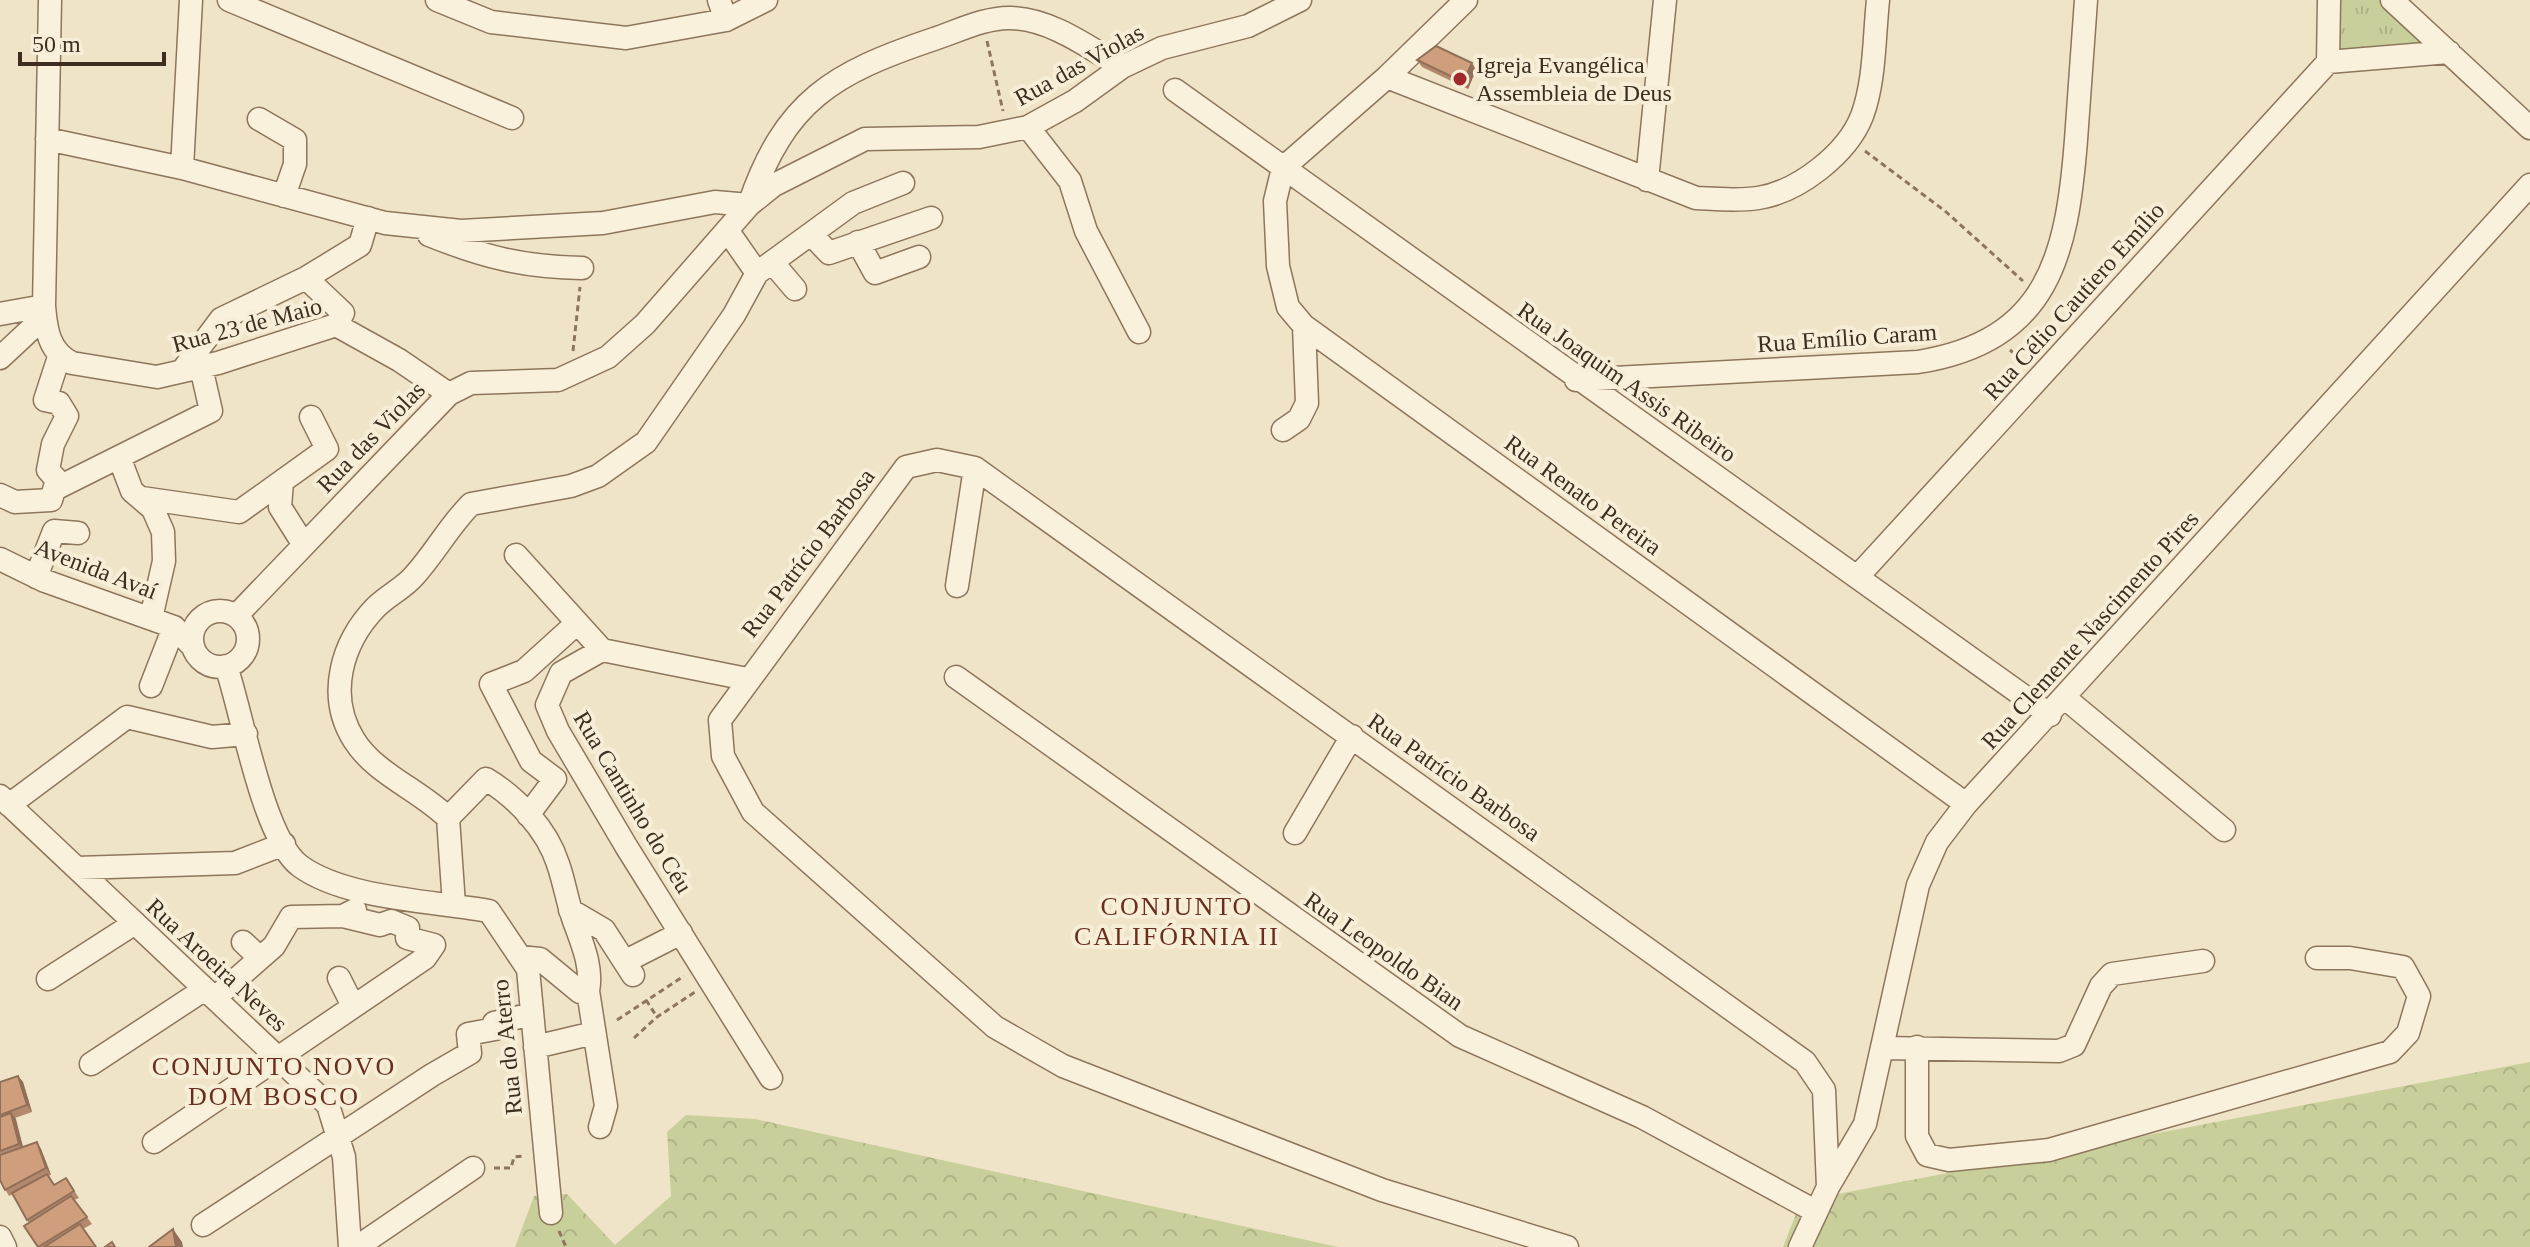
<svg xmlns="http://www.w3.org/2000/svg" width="2530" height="1247" font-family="'Times New Roman',serif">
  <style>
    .forest { fill: url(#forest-crowns) }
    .park { fill: url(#park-tufts) }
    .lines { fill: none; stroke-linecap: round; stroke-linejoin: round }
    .minor-casing { stroke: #8d765c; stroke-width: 25 }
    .path { stroke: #8d765c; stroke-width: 3; stroke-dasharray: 6 4; stroke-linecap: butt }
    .minor { stroke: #faf1dc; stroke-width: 22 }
    .wall { fill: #b2896c }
    .shaded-wall { fill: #916f58 }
    .building { fill: #cf9f7d; stroke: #916f58; stroke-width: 2 }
    .poi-dot { fill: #9e2a2b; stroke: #f7eed8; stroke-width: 3 }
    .labels { text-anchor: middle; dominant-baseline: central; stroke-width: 8; stroke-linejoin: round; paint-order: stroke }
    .street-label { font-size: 24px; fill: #3d2e20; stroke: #f7eed8 }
    .poi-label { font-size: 24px; fill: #3d2e20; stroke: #f7eed8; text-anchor: start }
    .neighbourhood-label { font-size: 26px; letter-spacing: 2px; fill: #6b2e1e; stroke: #f7eed8 }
  </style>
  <defs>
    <pattern id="forest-crowns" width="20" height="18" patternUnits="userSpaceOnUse" patternTransform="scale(2)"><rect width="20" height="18" fill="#c9cf9b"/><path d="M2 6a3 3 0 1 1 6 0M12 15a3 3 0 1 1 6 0" fill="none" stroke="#aeb285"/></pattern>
    <pattern id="park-tufts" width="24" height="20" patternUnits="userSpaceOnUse" patternTransform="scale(2)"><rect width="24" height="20" fill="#c9cf9b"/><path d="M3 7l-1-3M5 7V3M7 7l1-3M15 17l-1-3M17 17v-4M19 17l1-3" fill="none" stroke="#aeb285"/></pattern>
  </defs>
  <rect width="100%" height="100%" fill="#f0e4c8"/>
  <!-- forest -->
  <path class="forest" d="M2530 1062V1247H1783L1801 1201Z
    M686 1115 755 1119 1338 1247H515L534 1196 567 1194 615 1245 671 1196 667 1132Z"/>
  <!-- park -->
  <path class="park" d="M2335 0H2382L2431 46 2334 53Z"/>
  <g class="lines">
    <defs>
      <path id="minor" d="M50 0 44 306C46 330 49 352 72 363L157 377 218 363 336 325 399 360 449 394
        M229 0 512 118
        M437 0 491 22 626 38 726 20 766 0
        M719 0 726 20
        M1466 0 1387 77 1283 168 1275 201 1278 266 1288 307 1304 326 1966 804
        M2392 0 2530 128
        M2328 62 2449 52
        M1387 77 1696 198C1717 199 1737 201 1758 198 1798 192 1847 154 1862 116 1875 81 1874 38 1878 0
        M1175 90 2050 715
        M259 119 295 140V164L284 196
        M1028 127 1070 181 1086 231 1139 332
        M47 139 182 168 385 223 461 231 603 223 715 202 749 205C785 100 833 73 934 39 958 31 986 17 1011 18 1051 19 1088 47 1122 67
        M182 168 191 0
        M1647 180 1665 0
        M811 234 829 253 931 218
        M429 235C484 257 523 267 582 268
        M858 242 875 273 919 257
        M772 262 795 289
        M757 273 853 203 903 183
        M306 278 343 313 336 325
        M0 314 44 306
        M0 358 45 316
        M182 371 221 319 306 278 360 245 368 218
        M1576 380 1918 362C2049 341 2067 255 2076 140 2079 93 2083 47 2086 0
        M1283 430 1299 419 1307 403 1304 326
        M119 457 132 491 153 509 163 532 164 561 151 618
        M282 482 280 507 304 545
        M55 489 211 411 201 367
        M0 495 15 502 51 500 57 480 48 470 53 444 67 416 59 403 45 400 59 357
        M142 498 239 512 327 449 311 417
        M516 555 602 650
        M0 559 45 581 174 627 193 647
        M1859 575 2328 62 2329 0
        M36 577 54 531 78 533
        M957 586 975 468
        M192 639a28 28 0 1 1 56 0a28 28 0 1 1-56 0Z
        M236 616 449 394 471 383 558 380 608 357 645 324 749 205 774 185 865 139 979 137 1028 127 1075 101 1122 67 1162 48 1248 26 1300 0
        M226 666C242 712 263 839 300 866 345 899 434 901 489 911L528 969 551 1213
        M956 677 1460 1036 1642 1117 1815 1211
        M747 679 602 650 561 673 547 705 558 731 626 846 771 1078
        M151 686 174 627
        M2065 698 2224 830
        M0 796 328 1105 344 1157 350 1247
        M9 805 127 717 212 737 246 734
        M528 815 555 779 531 761 491 684 524 671 577 623
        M448 818 486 779C516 797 547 829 558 864 564 881 567 900 573 918 581 941 593 966 588 991L580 992 540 959 520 957
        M1295 833 1352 736
        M77 868 235 863 284 844
        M454 905 448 818C420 790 375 774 354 740 326 695 342 642 376 607 388 595 404 588 414 576 435 553 449 526 471 504L571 486 598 476 646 442 734 315 757 273 727 230
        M570 910 604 930 633 975
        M243 942 260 958
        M626 961 681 933
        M339 978 353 1006
        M48 979 135 923
        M588 991 606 1106 600 1127
        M215 998 274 946 291 917 343 916 355 910
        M535 1047 594 1033
        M1917 1047V1136L1927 1155 1949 1160 2049 1150 2390 1052 2408 1033 2419 996 2403 967 2350 958H2317
        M1882 1048 2059 1051 2074 1045 2101 986 2112 974 2203 961
        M91 1064 205 989
        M154 1142 425 958 434 945 407 938 408 928 391 921 380 925 343 916
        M1828 1187 1865 1124 1918 885 1937 842 1966 804 2530 185
        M203 1225 432 1075 470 1053 468 1034 495 1029 494 1023 532 1014
        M0 1237 5 1247
        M357 1247 473 1168
        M1567 1247 1382 1190 1063 1066 995 1027 753 812 723 756 720 720 906 467 937 460 975 468 1805 1062 1824 1090 1828 1187 1800 1247"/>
    </defs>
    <!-- minor casing -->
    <use href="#minor" class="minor-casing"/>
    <!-- path -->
    <path class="path" d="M987 41 1003 111
      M1865 151 1945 211 2023 281
      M2010 350 2026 363
      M573 351 580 287
      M646 1000 657 1017
      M617 1020 684 976
      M634 1038 657 1017 695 992
      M494 1168H511L514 1157 525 1156
      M559 1231 566 1247"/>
    <!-- minor -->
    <use href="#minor" class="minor"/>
  </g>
  <!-- wall -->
  <path class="wall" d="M1417 60 1472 63 1476 70 1468 89 1422 67Z
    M18 1076 23 1082 32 1112 15 1118 23 1147 41 1149 51 1175 48 1176 54 1185 66 1178 79 1198 74 1200 92 1224 83 1229 96 1247H38L29 1223 13 1194 9 1196 0 1180V1082Z"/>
  <!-- shaded-wall -->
  <path class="shaded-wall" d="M1472 63 1476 70 1468 89 1463 82Z
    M18 1076 23 1082 32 1112 27 1105Z
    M11 1113 16 1119 24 1151 19 1144Z
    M37 1142 41 1149 51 1175 46 1168Z
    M173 1229 182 1242 183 1247H176Z"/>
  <!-- building -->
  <path class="building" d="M1436 46 1472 63 1463 82 1417 60Z
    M18 1076 27 1105 0 1115V1082Z
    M11 1113 19 1144 0 1151V1117Z
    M37 1142 46 1168 5 1190 0 1180V1155Z
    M47 1174 54 1185 66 1178 74 1191 27 1220 12 1193Z
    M71 1196 87 1217 38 1247 24 1226Z
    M80 1224 96 1247H44Z
    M173 1229 176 1247H149Z
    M112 1242 115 1247H105Z"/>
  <!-- markers -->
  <circle class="poi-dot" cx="1460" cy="79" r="8"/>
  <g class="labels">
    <!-- street labels -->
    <g class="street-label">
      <text transform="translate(1079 65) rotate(-29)">Rua das Violas</text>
      <text transform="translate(2074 301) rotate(-48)">Rua Célio Cautiero Emílio</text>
      <text transform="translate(247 325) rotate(-15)">Rua 23 de Maio</text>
      <text transform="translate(1847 338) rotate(-4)">Rua Emílio Caram</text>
      <text transform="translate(1627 382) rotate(35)">Rua Joaquim Assis Ribeiro</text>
      <text transform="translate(371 437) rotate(-46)">Rua das Violas</text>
      <text transform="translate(1583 495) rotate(36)">Rua Renato Pereira</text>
      <text transform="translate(808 553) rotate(-53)">Rua Patrício Barbosa</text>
      <text transform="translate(96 569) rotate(21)">Avenida Avaí</text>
      <text transform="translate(2090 630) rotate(-48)">Rua Clemente Nascimento Pires</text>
      <text transform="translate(1454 777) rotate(35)">Rua Patrício Barbosa</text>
      <text transform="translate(633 802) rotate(59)">Rua Cantinho do Céu</text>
      <text transform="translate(1384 951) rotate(35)">Rua Leopoldo Bian</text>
      <text transform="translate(217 965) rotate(43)">Rua Aroeira Neves</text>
      <text transform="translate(507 1047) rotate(-96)">Rua do Aterro</text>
    </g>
    <!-- poi labels -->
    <g class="poi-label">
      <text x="1476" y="65">Igreja Evangélica<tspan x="1476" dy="28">Assembleia de Deus</tspan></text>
    </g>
    <!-- neighbourhood labels -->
    <g class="neighbourhood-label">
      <text x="1177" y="906">CONJUNTO<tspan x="1177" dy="30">CALIFÓRNIA II</tspan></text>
      <text x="274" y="1066">CONJUNTO NOVO<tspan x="274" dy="30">DOM BOSCO</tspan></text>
    </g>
  </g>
  <!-- scale -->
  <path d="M20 52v12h144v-12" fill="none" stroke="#3d2e20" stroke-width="4"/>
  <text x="32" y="52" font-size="24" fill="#3d2e20" stroke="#f7eed8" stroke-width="6" paint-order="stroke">50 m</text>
</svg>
